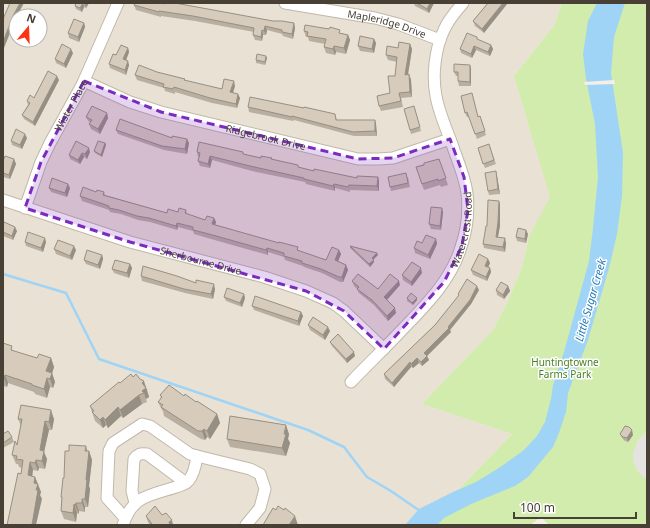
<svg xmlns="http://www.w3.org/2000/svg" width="650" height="528" font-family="'Noto Sans',sans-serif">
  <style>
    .residential { fill: #e9e2d4; fill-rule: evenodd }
    .green { fill: #d1ecad }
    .parking { fill: #e5e3df }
    .water { fill: #9fd4f6 }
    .pier { fill: #f5f0e7 }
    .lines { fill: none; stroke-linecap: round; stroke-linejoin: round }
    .stream { stroke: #9fd4f6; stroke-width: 2.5 }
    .minor-casing { stroke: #c1b8a9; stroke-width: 13 }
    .minor { stroke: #fff; stroke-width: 11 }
    .wall { fill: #b9afa1 }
    .shaded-wall { fill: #968f83 }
    .building { fill: #d7ccbb; stroke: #968f83 }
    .marked { fill: #7b2cbf; fill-opacity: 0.2; stroke: #7b2cbf; stroke-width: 3; stroke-dasharray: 8 5; stroke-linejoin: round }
    .labels { text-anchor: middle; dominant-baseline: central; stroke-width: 3; stroke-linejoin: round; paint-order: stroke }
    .street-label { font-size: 10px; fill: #484035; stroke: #fff }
    .park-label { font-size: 10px; fill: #487f24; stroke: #fff }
    .water-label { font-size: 11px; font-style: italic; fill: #257ab4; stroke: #fff }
  </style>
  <rect width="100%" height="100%" fill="#f5f0e7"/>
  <!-- residential -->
  <path class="residential" d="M3 3H562L555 24 514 76 551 197 530 234 522 267 508 301 493 330 422 404 512 434 458 490 428 525H3ZM16 16H40V40H16Z"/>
  <!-- green -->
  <path class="green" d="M562 3H647V525H549L541 517 530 525H428L458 490 512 434 422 404 493 330 508 301 522 267 530 234 550 197 514 76 555 24Z"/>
  <!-- parking -->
  <path class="parking" d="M647 431V480L642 476 637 470 633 461V453L638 440Z"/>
  <!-- water -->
  <path class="water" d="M597 3H625L614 37 611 73 623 153 622 196 617 234 609 268 588 340 568 393 566 412 559 433 553 447 528 477 515 486 471 504 444 518 437 525H405L419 509 453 492 476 482 499 468 524 450 537 436 545 422 551 399 553 385 564 352 589 261 593 228 598 177 595 124 586 79 583 54 588 21Z"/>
  <!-- pier -->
  <path class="pier" d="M614 80 615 84 585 85 584 82Z"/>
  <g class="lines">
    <!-- stream -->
    <path class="stream" d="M3 274 66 293 99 359 308 430 344 447 367 477 391 491 420 511"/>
    <defs>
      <g id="minor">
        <path id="s1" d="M285 3 375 18 398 24 440 40"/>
        <path id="s2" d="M84 81 130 102 161 112 358 159H379L393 158 450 139"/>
        <path id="s3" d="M3 200 130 242 264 277 306 291 333 303 344 311 384 349"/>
        <path id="s4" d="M25 208 41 162 50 143 82 85 118 3"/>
        <path id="s5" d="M351 382C367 365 384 349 400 332 424 307 451 281 461 247 467 230 469 211 467 193 465 178 459 164 454 150 448 132 439 114 436 96 432 75 435 49 444 30 448 20 456 11 463 3"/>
        <path d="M135 503 132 491 134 459C138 454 140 453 147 454L186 483"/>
        <path d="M125 518 107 498 109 451 113 443 142 424 150 426 190 454 197 456"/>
        <path d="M123 525C132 497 147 496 173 488 179 486 185 485 189 480 194 474 196 463 197 456L250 469 260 474 265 489 260 508 246 525"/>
      </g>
    </defs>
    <!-- minor casing -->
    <use href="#minor" class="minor-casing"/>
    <!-- minor -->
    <use href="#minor" class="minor"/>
  </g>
  <!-- wall -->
  <path class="wall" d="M76 3H89L86 8 84 7 82 12 76 9 75 6Z
    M414 3H434L429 13 415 6Z
    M488 3 484 33 475 26 473 21Z
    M164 4 273 21 294 23 295 28 293 39 283 36 282 34 267 30 266 35H263L262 41 255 40 253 35 254 32 195 21 161 16V17L136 10 134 5Z
    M84 23 85 27 79 42 69 38 68 33Z
    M304 31 341 33 348 35 350 40 346 54 336 52 335 55 326 53 324 47 325 44 309 41 308 37H306Z
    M374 39 376 43 374 53 360 51 358 46Z
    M478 40 491 45 493 49 490 56 476 50 472 58 461 53 460 49Z
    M410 44 412 49 408 74H409L411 80 412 97 401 98 403 107 381 111 379 106 390 93 395 76 397 62 388 60 386 55 398 48Z
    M128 48 129 52 126 60 129 65 126 75 110 68 109 64 116 55Z
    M73 53 66 68 56 63 55 59Z
    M267 58 265 65 256 63V60Z
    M470 65 471 69V86H459L458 81V76H456L454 72Z
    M157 72 185 79V81L222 89 235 86 233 92 240 98 237 108 212 103 175 92V94L165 91 164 88 137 80 135 75Z
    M59 80 35 126 24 119 22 115 28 105 27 101 34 98Z
    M473 97 478 117 480 116 486 135 477 139 469 117H467L465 113Z
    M248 107 335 114 337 120H375L376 124 377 136H354L294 120 293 121 249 112Z
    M415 110 421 131 411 134 410 130Z
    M107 113 108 118 100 134 91 129 89 124 90 122 88 121 86 117Z
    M116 130 172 138 189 143 187 154 164 150 118 134Z
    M27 138 22 149 12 145 11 141Z
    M105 143 106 145 102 157 95 153 94 151Z
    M489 144 496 164 485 168 478 148Z
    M90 152 87 159 84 157 80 164 70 159 69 155Z
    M197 152 244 154 261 158H272V160L314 171 357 178 378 177 379 181V191L350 190V192L335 188V191L306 184 305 182 252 171 212 160 210 168 200 166 198 161 200 157H198Z
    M14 159 16 164 10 179 3 177V161Z
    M439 159 448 185 441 187 440 185 424 190 416 167Z
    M496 171 497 176 500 194 489 195 488 191Z
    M408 177 410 187 391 191 390 187Z
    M49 188H70L67 197 51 192Z
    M96 192H104L105 195 167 213 186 210 187 214 205 220 214 218 216 222 215 225 326 260 339 250 341 254 338 261 346 265 348 270 343 282H340L322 273 304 267 303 266 285 260 284 257 268 252V255L211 239 194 234 193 231 178 227 177 230 150 222 138 220 121 214 110 212 109 210 82 201 80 196Z
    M499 201 500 205V226L498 237 506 243 505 252 484 248 483 244 487 226Z
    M443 212 441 230 431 229 429 224Z
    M3 226 17 231 13 240 3 236Z
    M528 234 526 243 517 241 516 237Z
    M436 239 437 244 430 259 415 253 414 248 422 243Z
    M25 242H46L43 252 26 246Z
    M350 246 377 253 378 255 373 259 374 262 370 267 350 248Z
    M54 249 76 250 72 260 56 254Z
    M102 255 103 259 100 269 86 264 84 260Z
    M488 259 490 263 488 267 490 268 491 272 487 281 473 275 471 270Z
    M130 264 132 268 129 278 114 273 112 269Z
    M422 273 412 286 403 280 402 275Z
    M141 276 196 283 215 289 213 299 185 293 142 281Z
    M352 281 378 289 400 285 387 300 396 313 388 321 374 305 359 293 357 289 354 286Z
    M508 286 510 291 504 299 497 295 496 290Z
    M479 290 471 304 450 330 451 332 427 356 429 360 422 366 419 363 413 368 411 367 394 387 385 379 384 374 435 325 459 296 458 294Z
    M244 294 245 298 242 307 226 301 224 297Z
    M407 298 417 300 413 305 407 301Z
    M252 306 301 312 303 316 299 326 254 310Z
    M308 325 330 331 325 340 310 330Z
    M330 342 355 356 347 363 332 346Z
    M3 343 14 351 37 358H51L54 367 52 373 55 382 53 388 50 387 47 398 35 394 34 392 8 383 7 387 3 386Z
    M133 377 148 390H147L149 397 146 399 147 402 142 404 123 418 121 416 108 428 106 425 103 428 95 421 90 406 120 383Z
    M160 395 184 396 196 402 217 414 220 423 210 439 207 437 205 440 201 439 164 416 163 411 162 410 158 402 161 398Z
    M18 419H54L52 430H49L44 452 47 459 45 469 39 468 38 471 33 470 32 476 35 477 41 492 40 495 42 499 21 474 22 468 19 467 18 464H16L12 455 17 445 21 426Z
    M3 434 12 437 14 442 3 448Z
    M289 434 288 439 290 443 286 456 230 447 227 439Z
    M620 434 633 435 628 442 625 441 622 438Z
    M87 451H89L92 460 89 486 90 489 88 507H85V512L79 511V514L77 513 76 522 64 519 61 511 62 499 61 497Z
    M162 515 150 525 148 522 146 516Z"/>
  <!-- shaded-wall -->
  <path class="shaded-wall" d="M20 3H24L17 16H16V18L4 48V50L3 54V42L13 16Z
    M83 3 84 7 82 12 80 8Z
    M85 3H89L86 8 85 4Z
    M430 3H434L429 13 427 9Z
    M503 3H508L484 33 482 29Z
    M84 23 85 27 79 42 78 37Z
    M294 23 295 28 293 39 292 34Z
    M265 26 267 30 266 35 264 31Z
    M262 30 263 35 262 41 261 37Z
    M348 35 350 40 346 54 344 48Z
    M374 39 376 43 374 53 372 49Z
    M410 44 412 49 407 80 405 75Z
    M491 45 493 49 490 56 488 52Z
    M334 46 336 52 335 55 333 49Z
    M474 46 476 50 472 58 471 54Z
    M128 48 129 52 125 63 123 59Z
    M71 49 73 53 66 68 64 64Z
    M266 56 267 58 265 65V62Z
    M128 61 129 65 126 75 125 70Z
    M470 65 471 69V86L470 82Z
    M409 74 411 80 412 97 410 92Z
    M57 76 59 80 35 126 33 122Z
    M234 81 235 86 232 96 230 92Z
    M238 94 240 98 237 108 236 104Z
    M107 113 108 118 100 134 98 129Z
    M375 120 376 124 377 136 375 131Z
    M25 134 27 138 22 149 20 145Z
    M187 139 189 143 187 154 185 149Z
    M105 143 106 145 102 157 101 155Z
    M89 148 90 152 87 159 85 154Z
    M82 153 84 157 80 164 78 160Z
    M210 156 212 160 210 168 208 164Z
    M14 159 16 164 10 179 9 175Z
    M496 171 497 176 500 194 498 189Z
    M378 177 379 181V191L377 186Z
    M68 184 70 188 67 197 65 193Z
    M334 184 335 188V191L333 186Z
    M499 201 500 205V226L497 241 496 237Z
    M442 208 443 212 441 230 440 226Z
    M214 218 216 222 214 228 212 224Z
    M177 223 178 227 177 230 176 226Z
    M15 227 17 231 13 240 12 236Z
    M526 230 528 234 526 243 525 239Z
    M45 238 46 242 43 252 41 248Z
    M505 238 506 243 505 252 503 247Z
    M436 239 437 244 430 259 428 255Z
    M74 246 76 250 72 260 70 256Z
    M267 248 268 252V255L266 250Z
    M339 250 341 254 337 264 335 260Z
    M377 253 378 255 373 260 372 258Z
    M102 255 103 259 100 269 98 265Z
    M488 259 490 263 487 270 485 266Z
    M374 260V262L370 267 369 264Z
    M130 264 132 268 129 278 127 273Z
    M346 265 348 270 343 282 342 277Z
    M421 268 422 273 412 286 411 282Z
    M490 268 491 272 487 281 486 277Z
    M399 281 400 285 385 302 384 297Z
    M214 284 215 289 213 299 211 294Z
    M477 286 479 290 471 304 450 330 451 332 427 356 429 360 422 366 421 362 424 353 448 327Z
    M508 286 510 291 504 299 503 295Z
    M244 294 245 298 242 307 240 303Z
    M417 298V300L413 305 412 303Z
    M395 308 396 313 388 321 387 316Z
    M301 312 303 316 299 326 298 321Z
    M328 327 330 331 325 340 323 335Z
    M354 352 355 356 347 363 346 359Z
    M51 358 54 367 50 380 46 371Z
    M417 358 419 363 413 368 411 364Z
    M410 362 411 367 394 387 392 383Z
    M52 373 55 382 53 388 50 379Z
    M5 375 8 383 7 387 4 378Z
    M47 378 50 387 47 398 44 389Z
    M144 381 149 397 146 399 144 393 142 391V383Z
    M139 395 142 404 123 418 120 410Z
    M118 407 121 416 108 428 105 420Z
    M51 410 54 419 52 430 49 422Z
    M217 414 220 423 210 439 207 431Z
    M103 417 106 425 103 428 100 420Z
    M45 421 49 430 44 452 47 459 45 469 42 461 40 450Z
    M286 425 289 434 288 439 290 443 286 456 282 448Z
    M204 429 207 437 205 440 202 431Z
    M632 430 633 435 628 442 627 438Z
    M86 446 88 454 89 451 92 460 89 486 90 489 88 507 85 499Z
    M36 460 39 468 38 471 35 463Z
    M30 462 33 470 31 484 28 475Z
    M35 477 41 492 40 495 42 499 36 525H32L34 483Z
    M82 499 85 507V512L82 503Z
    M76 503 79 511V514L75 505Z
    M74 504 77 513 76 522 73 513Z
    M295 516 298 525H289Z
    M172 520 173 525H170L169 522Z"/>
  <!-- building -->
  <path class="building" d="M10 3H20L13 16 3 42V19Z
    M76 3H85V4L83 3 80 8 75 6Z
    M135 3H161L164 4V3H175L273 21H282L294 23 292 34 282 32V30L265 26 264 31 262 30 261 37 253 35 254 28 193 16 159 11V12L134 5Z
    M417 3H430L427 9Z
    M488 3H503L482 29 473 21Z
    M74 19 84 23 78 37 68 33Z
    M305 25 329 29 330 27 340 30 339 33 348 35 344 48 334 46 333 49 324 47 326 39 307 36 308 32 304 31Z
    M467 33 477 37V39L491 45 488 52 474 46 471 54 460 49Z
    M360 36 374 39 372 49 358 46Z
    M399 42 410 44 405 75 409 74 410 92 399 93 401 101 379 106 377 96 390 93 388 76H395L397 57 386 55 387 46 398 48Z
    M62 44 71 49 64 64 55 59Z
    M121 45 128 48 123 59 128 61 125 70 109 64 113 54 116 55Z
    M257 54 266 56 265 62 256 60Z
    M454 64 470 65V82L458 81V72H454Z
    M139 65 157 72 185 79 184 80 222 89 224 79 234 81 230 92 238 94 236 104 210 98 174 87 173 89 163 87 164 84 135 75Z
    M48 71 57 76 33 122 22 115 30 103 27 101 30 95 34 98Z
    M472 93 478 117 480 116 485 131 475 134 467 112 465 113 461 96Z
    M250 97 304 108V107L335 114 336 120H375V131L353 132 292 116V117L248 107Z
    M92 106 107 113 98 129 89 124 92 120 86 117Z
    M414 106 420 127 410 130 404 109Z
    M120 119 172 138V136L187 139 185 149 162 146 116 130Z
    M16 129 25 134 20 145 11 141Z
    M76 141 89 148 85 154 82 153 78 160 69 155Z
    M98 141 105 143 101 155 94 151Z
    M199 142 243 152V154L261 158V156L272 158 271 159 298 165V167L314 171V169L357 178V176L378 177 377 186 349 185 348 187 334 184 333 186 304 179V178L250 166 210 156 208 164 198 161 200 153 197 152Z
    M489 144 494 160 483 164 478 148Z
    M5 156 14 159 9 175 3 173V161Z
    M439 159 446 178 438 181V179L422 184 416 167 424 165V163Z
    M496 171 498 189 488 191 485 173Z
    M406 173 408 183 390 187 388 177Z
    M52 178 68 184 65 193 49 188Z
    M83 187 96 192 97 190 104 192 103 195 167 213 168 209 178 212 179 208 186 210 185 213 205 220 207 216 214 218 212 224 279 243V242L298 247 297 250 326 260 332 247 339 250 335 260 346 265 342 277H339L321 269 302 263V261L284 256V253L267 248 266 250 209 234 193 230V227L177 223 176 226 149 218 137 216 119 210 109 208V206L80 196Z
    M488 200 499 201 498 222 496 237 505 238 503 247 483 244 486 226H487Z
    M431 207 442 208 440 226 429 224Z
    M4 222 15 227 12 236 3 232V226Z
    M518 228 526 230 525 239 516 237Z
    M28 232 45 238 41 248 25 242Z
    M426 235 436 239 428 255 414 248 417 241 422 243Z
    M58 240 74 246 70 256 54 249Z
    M350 246 377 253 372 258 374 260 369 264Z
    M87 250 102 255 98 265 84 260Z
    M479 254 488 259 485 266 490 268 486 277 471 270Z
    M115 260 130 264 127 273 112 269Z
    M412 262 421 268 411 282 402 275Z
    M143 266 177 276 196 283V280L214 284 211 294 184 289 141 276Z
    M358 274 378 289 390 274 399 281 384 297 395 308 387 316 372 300 357 289 359 287 352 281Z
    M467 279 477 286 470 300 448 327 449 328 424 353 427 356 421 362 417 358 411 364 410 362 392 383 384 374 435 325 459 295 458 294Z
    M501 282 508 286 503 295 496 290Z
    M227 288 244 294 240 303 224 297Z
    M411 293 417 298 412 303 407 298Z
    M255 296 301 312 298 321 252 306Z
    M313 317 328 327 323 335 308 325Z
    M338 334 354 352 346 359 330 342Z
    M3 343 12 346 11 350 37 358 39 354 51 358 46 371 52 373 50 379 47 378 44 389 32 385V384L5 375 4 378H3Z
    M131 374 133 377 136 374 140 379 144 381 142 383 146 388 142 391 144 393 139 395 120 410 118 407 105 420 103 417 100 420 92 412 94 411 90 406 119 382 120 383Z
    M169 385 184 396 185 394 196 402 197 401 217 414 207 431 204 429 202 431H198L161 407 163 405 158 402 162 397 160 395Z
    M21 405 51 410 49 422 45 421 40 450 44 451 42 461 36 460 35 463 30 462 28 475 35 477 34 483 38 484 36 490H38L32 525H7L18 473 21 474 23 460 16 459 17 456 12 455 15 441 17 445 22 419H18Z
    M230 416 286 425 284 434H286L282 448 227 439Z
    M625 426 629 427 632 430 627 438 623 437 620 434Z
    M8 431 12 437 3 443V434Z
    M69 445 86 446 85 451H89L86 480H87L85 499H82V503H76L75 505 74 504 73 513 61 511 62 497H61L63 478H64L65 451H69Z
    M155 506 162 515 166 513 172 520 169 522 170 525H150L152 524 146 516Z
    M278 506 284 510 285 508 295 516 289 525H263L273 508 276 510Z"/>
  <!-- marked area -->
  <path class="marked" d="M84 81 161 112 358 159 393 158 450 139 464 177 468 210 462 246 444 282 384 349 344 311 306 291 130 242 25 208 41 162Z"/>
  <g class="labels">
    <!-- street labels -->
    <g class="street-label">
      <text stroke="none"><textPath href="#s1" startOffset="104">Mapleridge Drive</textPath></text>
      <text stroke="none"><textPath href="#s4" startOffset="113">Wister Place</textPath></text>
      <text stroke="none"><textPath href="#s2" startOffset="191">Ridgebrook Drive</textPath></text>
      <text stroke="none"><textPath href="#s5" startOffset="193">Watercrest Road</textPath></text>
      <text stroke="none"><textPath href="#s3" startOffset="207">Sherbourne Drive</textPath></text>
    </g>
    <!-- park labels -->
    <g class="park-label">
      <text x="565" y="362">Huntingtowne<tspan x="565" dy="12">Farms Park</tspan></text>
    </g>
    <!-- water labels -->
    <g class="water-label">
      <text transform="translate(590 300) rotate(-74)">Little Sugar Creek</text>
    </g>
  </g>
  <!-- border -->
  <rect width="650" height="528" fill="none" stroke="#484035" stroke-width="8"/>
  <!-- north arrow -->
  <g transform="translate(28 28) rotate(19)"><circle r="19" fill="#ffffff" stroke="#b6b3ae"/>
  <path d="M0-3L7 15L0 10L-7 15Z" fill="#ff3213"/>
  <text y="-6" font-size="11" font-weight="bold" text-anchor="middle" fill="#484035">N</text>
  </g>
  <!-- scale -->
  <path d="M514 512v6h122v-6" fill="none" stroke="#484035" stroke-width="2"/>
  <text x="520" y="512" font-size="12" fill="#484035" stroke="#ffffff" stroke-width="3" paint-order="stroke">100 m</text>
</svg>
